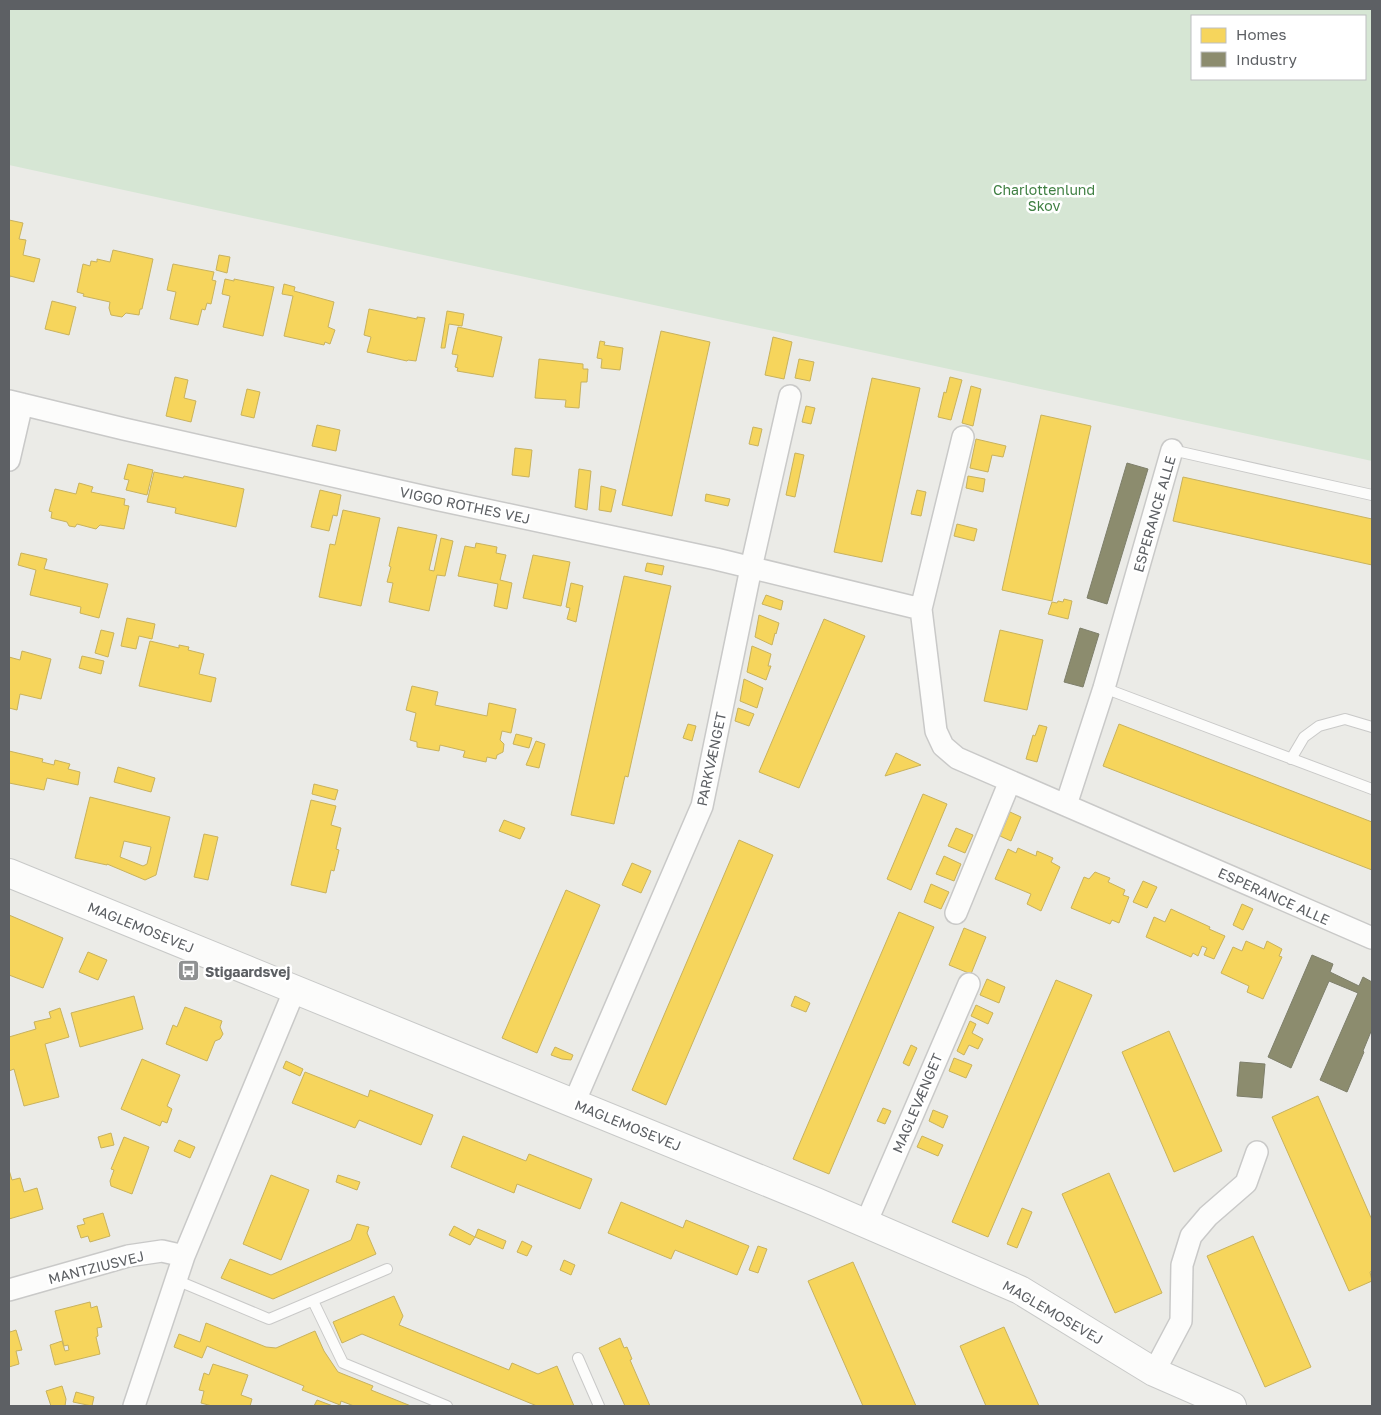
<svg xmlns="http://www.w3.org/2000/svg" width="1381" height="1415" font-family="'Golos Text',sans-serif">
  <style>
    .green { fill: #d6e6d4; fill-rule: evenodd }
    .homes { fill: #f6d55c; stroke: #c8b25e; fill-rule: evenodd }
    .industry { fill: #8c8c6e; stroke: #7e7f6b }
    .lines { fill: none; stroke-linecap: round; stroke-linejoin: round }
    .lane-casing { stroke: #c9c9c8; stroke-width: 12 }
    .street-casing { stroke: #c9c9c8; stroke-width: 24 }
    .secondary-casing { stroke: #c8c9c8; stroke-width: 30 }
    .lane { stroke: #fcfcfb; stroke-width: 10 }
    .street { stroke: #fcfcfb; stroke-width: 21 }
    .secondary { stroke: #fcfcfb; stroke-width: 28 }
    .labels { text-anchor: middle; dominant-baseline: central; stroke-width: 5; stroke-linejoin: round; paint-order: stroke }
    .park-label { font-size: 14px; fill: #408043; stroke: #fff }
    .street-label { font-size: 14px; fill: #5d6064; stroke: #fff }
    .poi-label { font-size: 14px; font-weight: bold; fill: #5d6064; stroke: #fff; text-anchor: start }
  </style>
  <rect width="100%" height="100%" fill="#ebebe7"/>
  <!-- green -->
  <path class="green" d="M9 9H1372V461L9 165ZM1192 16H1365V79H1192Z"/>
  <!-- homes -->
  <path class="homes" d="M9 220 23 223 19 239 26 240 23 255 40 259 34 282 10 276 9 281Z
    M113 250 153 259 142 309H140L139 315 126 313 122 317 111 315 109 308 110 302 83 296 84 294 77 292 83 264 90 266 91 261 97 262V259L110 262Z
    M219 255 230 257 227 273 216 270Z
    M173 264 214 272 212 280 216 281 211 304 207 303 205 310 202 309 198 325 170 319 176 292 167 290Z
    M225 279 234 281V279L274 287 263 336 223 327 230 296 222 294Z
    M284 284 295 287 294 291 334 302 328 327 335 330 330 344 325 342 324 345 284 336 293 296 282 294Z
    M52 301 76 307 69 335 45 329Z
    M369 309 417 319V317L425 318 416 361 408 360 407 361 367 352 371 337 364 335Z
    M447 311 464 314 462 326 449 324 445 348H441Z
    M458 327 502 337 493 377 457 371 458 368 455 367 458 355 452 354Z
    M661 331 710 342 672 516 622 505Z
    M773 337 792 342 784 379 765 375Z
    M600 341 605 342 604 345 623 348 620 370 601 368 602 359 597 358Z
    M539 359 583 364V369H588L587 382H581L579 408 565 407 566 400 535 398Z
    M799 359 814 362 810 381 795 378Z
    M175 377 188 380 184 398 196 401 191 422 166 416Z
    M950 377 962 380 951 420 938 417 944 392 946 393Z
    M872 378 920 388 882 562 834 552Z
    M971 386 981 389 973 426 962 423Z
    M247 389 260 392 254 418 241 415Z
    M806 406 815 408 811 424 802 422Z
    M1041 415 1091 426 1052 601 1002 590Z
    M317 425 340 430 336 451 312 446Z
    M753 427 762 429 758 446 749 444Z
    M976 439 1006 446 1003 457 992 455 988 472 970 468Z
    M515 448 532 450 529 477 512 475Z
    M795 453 804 455 795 497 786 495Z
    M128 464 153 470 147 495 126 490 129 480 124 479Z
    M579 469 591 471 587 510 575 507Z
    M154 472 183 478 184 476 244 489 236 527 175 513 176 508 147 502Z
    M968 476 985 479 983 492 966 488Z
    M1183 477 1372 519V565L1173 521Z
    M79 483 93 487 91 492 125 499 124 505 129 506 124 529 100 525 96 529 77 524 75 527 69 526 67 522 51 518 52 512 49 511 55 489 76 494Z
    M601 486 616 490 611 512 599 510Z
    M320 490 341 495 337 516 333 515 329 531 311 527Z
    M917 490 926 492 921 516 911 514Z
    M706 494 730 499 728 506 705 501Z
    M343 510 380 518 361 606 319 597 330 544 335 545Z
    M957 524 977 529 974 541 954 536Z
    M398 527 437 535 429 570 434 571 441 538 453 541 445 576 437 575 429 611 389 602 393 583 387 582 391 567 389 566Z
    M476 543 497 547 496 553 506 555 500 580 512 583 507 609 494 606 498 584 458 576 465 546 475 548Z
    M21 553 47 559 44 569 108 584 99 618 80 613 81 607 30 595 36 570 18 565Z
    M533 555 570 562 561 606 523 598Z
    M647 563 664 566 662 575 645 571Z
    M624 576 671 586 628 777 625 776 614 824 571 815Z
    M571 583 583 586 576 622 567 619 570 608 566 607Z
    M766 595 783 601 781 610 762 604Z
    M1064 599 1072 601 1068 619 1048 614 1052 602 1057 603 1058 601 1063 602Z
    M759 615 779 623 776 634 775 633 772 645 755 637Z
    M127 618 155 624 152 639 139 636 136 649 121 646Z
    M824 619 865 636 799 788 759 772Z
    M101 630 114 633 108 657 95 653Z
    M1000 630 1043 640 1027 710 984 701Z
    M150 641 179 648V645L189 647 188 650 204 654 199 674 216 678 211 702 139 686Z
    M752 646 771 654 768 666H771L766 680 747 672Z
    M22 651 51 659 41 699 20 694 17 710 9 708V657L20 660Z
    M82 656 104 661 101 674 79 668Z
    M744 679 763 688 757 708 740 701Z
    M412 686 438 692 435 705 487 716 489 703 516 709 511 733 502 731 500 740 504 744 503 752 497 755 496 759 487 757 486 762 463 757 465 751 440 745 439 751 417 747V742L410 740 416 713 406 710Z
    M738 708 754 714 749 726 735 721Z
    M688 724 696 726 692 741 683 738Z
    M1119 724 1372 822V870L1103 766Z
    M1039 725 1047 727 1037 762 1026 759 1033 735 1035 736Z
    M516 734 532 738 529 748 513 744Z
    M536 741 545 744 539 768 526 765Z
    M9 751 43 759 42 762 54 765 55 760 70 764 68 769 80 772 78 785 47 778 44 790 9 783Z
    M896 753 921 765 885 776Z
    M118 767 155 778 151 792 114 782Z
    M314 784 338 790 335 800 312 794Z
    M923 794 947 804 911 890 887 879Z
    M90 797 170 817 156 875 145 880 107 864V865L75 858ZM124 841 151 847 147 864 143 866 120 857Z
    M311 800 336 806 331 825 341 828 336 849 339 850 334 871 331 870 326 893 291 885Z
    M1010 812 1021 817 1011 841 1000 836Z
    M504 820 525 828 520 839 499 831Z
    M956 828 973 835 965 853 948 846Z
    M204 834 218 837 208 880 194 877Z
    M739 840 773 855 666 1105 632 1090Z
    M1018 848 1036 856 1037 851 1053 858 1051 862 1060 867 1041 911 1027 904 1031 894 995 879 1008 849 1016 853Z
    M944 856 961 864 954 881 936 874Z
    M632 863 651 871 641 893 622 885Z
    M1095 872 1110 878 1108 882 1125 890 1123 895 1129 897 1119 923 1112 920 1110 924 1071 908 1084 877 1089 879Z
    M1143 881 1157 887 1147 908 1133 902Z
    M931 884 949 892 941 909 924 902Z
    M566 890 600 905 537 1053 502 1038Z
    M1242 904 1253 909 1243 930 1233 925Z
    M1171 909 1210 927 1209 929 1225 936 1214 959 1204 955 1207 948 1202 946 1198 956 1193 953 1191 957 1146 937 1154 917 1165 922Z
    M899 912 934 927 829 1174 793 1159Z
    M9 915 63 938 43 988 9 975Z
    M964 928 986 937 971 974 949 965Z
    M1246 941 1264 949 1267 941 1282 949 1279 956 1282 957 1263 999 1247 992 1249 986 1221 973 1233 947 1242 951Z
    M88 952 107 960 98 980 79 972Z
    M987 979 1005 987 999 1003 980 995Z
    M1056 980 1092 995 988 1237 952 1222Z
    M134 996 143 1029 80 1047 71 1013Z
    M795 996 810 1003 806 1012 791 1006Z
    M976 1005 993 1013 988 1024 971 1016Z
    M185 1007 222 1021 220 1027 223 1034 220 1039 215 1041 207 1061 166 1044 173 1025 177 1027Z
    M60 1008 69 1037 45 1044 59 1097 24 1106 14 1069 9 1071V1037L36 1029 34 1022 51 1018 49 1012Z
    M970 1021 976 1024 972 1033 983 1039 978 1049 969 1045 964 1055 957 1051Z
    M1169 1031 1222 1151 1174 1172 1122 1052Z
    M911 1045 917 1048 909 1066 903 1063Z
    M555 1047 573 1055 571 1060 562 1059 551 1055Z
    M954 1058 972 1065 966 1078 949 1071Z
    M142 1059 180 1075 167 1106 172 1109 167 1123 162 1121 160 1126 121 1109Z
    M286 1061 303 1069 300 1076 283 1068Z
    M305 1072 368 1097 370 1090 433 1115 421 1145 359 1120 355 1128 292 1103Z
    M1318 1096 1372 1220V1271L1370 1272 1372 1281 1349 1291 1272 1117Z
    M883 1108 891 1111 885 1124 877 1121Z
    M933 1110 948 1116 943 1128 929 1121Z
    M111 1133 114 1145 101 1148 98 1137Z
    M463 1136 526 1161 529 1154 592 1179 580 1209 517 1184 514 1193 451 1167Z
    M922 1136 943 1145 938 1156 917 1147Z
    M124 1137 149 1147 132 1194 111 1186 110 1181 114 1170 111 1169Z
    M179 1140 195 1147 190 1158 174 1151Z
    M9 1170 12 1180 20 1178 24 1192 37 1188 43 1209 9 1219Z
    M1109 1173 1162 1293 1115 1313 1062 1194Z
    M271 1175 309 1190 281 1260 243 1244Z
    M338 1175 360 1182 357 1190 336 1182Z
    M621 1202 683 1228 686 1220 749 1246 737 1275 675 1250 671 1259 608 1233Z
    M1022 1208 1032 1212 1017 1248 1007 1244Z
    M103 1213 110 1236 90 1242 88 1236 81 1238 77 1226 85 1224 83 1219Z
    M357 1224 369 1227 367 1233 376 1254 273 1299 221 1278 230 1259 271 1275 351 1240Z
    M454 1226 475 1237 470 1245 449 1235Z
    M478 1229 506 1241 503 1249 475 1237Z
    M1253 1236 1311 1367 1265 1387 1207 1256Z
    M522 1241 532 1246 527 1256 517 1252Z
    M758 1246 767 1249 758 1273 749 1270Z
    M564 1260 575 1265 571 1275 560 1270Z
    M853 1262 916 1406H863L808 1281Z
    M394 1296 403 1316 399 1325 509 1370 512 1363 538 1374 557 1366 574 1406H537L362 1334 342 1343 333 1322Z
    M90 1302 91 1308 97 1306 102 1327 97 1328 98 1336 96 1337 100 1354 55 1365 50 1345 62 1341 65 1351 69 1350 68 1345 64 1346 55 1311Z
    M206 1323 266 1347 276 1348 315 1331 324 1351 338 1372 373 1386 371 1390 411 1406H354L341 1401 340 1405 302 1390 304 1386 207 1346 202 1358 174 1347 179 1334 200 1342Z
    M1004 1327 1039 1406H986L960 1346Z
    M9 1328 10 1332 16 1330 22 1350 16 1351 19 1364 9 1367Z
    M620 1338 624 1348 627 1347 632 1359 630 1360 650 1406H625L599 1348Z
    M213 1364 248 1375 241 1395 252 1399 250 1406H212L201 1403 204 1391 199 1390 204 1373 209 1375Z
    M62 1386 66 1399 65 1406H51L46 1391Z
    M76 1392 94 1397 92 1406 73 1402Z
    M317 1400 333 1406H314Z"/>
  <!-- industry -->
  <path class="industry" d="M1127 463 1148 469 1107 604 1087 598Z
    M1080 628 1099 634 1083 687 1064 682Z
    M1312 955 1333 964 1330 972 1359 986 1363 977 1372 982V1029L1363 1051 1364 1052 1347 1092 1320 1080 1358 993 1329 981 1291 1068 1268 1057Z
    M1240 1062 1265 1064 1262 1098 1237 1096Z"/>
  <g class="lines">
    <defs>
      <path id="lane" d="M1172 450 1372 495
        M1104 688 1372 789
        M1291 759 1304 737 1319 726 1345 719 1372 727
        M176 1280 269 1319 387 1269
        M313 1301 343 1363 447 1406
        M578 1358 599 1406"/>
      <path id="street" d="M9 401 124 429 435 499 716 559 921 609
        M963 437 921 609 936 731 943 746 957 758 1372 938
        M9 460 22 404
        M1066 805 1104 688 1172 450
        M956 913 1010 781
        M574 1103 702 806 751 568 790 396
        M866 1223 969 984
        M9 1290 128 1256 162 1251 184 1256
        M1154 1372 1181 1321 1182 1265 1191 1236 1208 1216 1246 1183 1257 1152
        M134 1406 184 1256 295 989"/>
      <path id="secondary" d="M9 873 816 1202 1020 1290 1154 1372 1232 1406"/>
    </defs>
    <!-- lane casing -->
    <use href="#lane" class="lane-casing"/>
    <!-- street casing -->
    <use href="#street" class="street-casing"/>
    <!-- secondary casing -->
    <use href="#secondary" class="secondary-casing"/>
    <!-- lane -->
    <use href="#lane" class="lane"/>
    <!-- street -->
    <use href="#street" class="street"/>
    <!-- secondary -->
    <use href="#secondary" class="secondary"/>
  </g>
  <!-- icons -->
  <defs>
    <symbol id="bus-square" viewBox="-11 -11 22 22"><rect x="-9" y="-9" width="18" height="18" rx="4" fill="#8f9192" stroke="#fff"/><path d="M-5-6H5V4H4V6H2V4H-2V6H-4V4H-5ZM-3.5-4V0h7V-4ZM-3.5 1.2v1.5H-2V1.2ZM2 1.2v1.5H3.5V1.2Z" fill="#fff"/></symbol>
  </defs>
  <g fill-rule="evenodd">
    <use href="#bus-square" x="176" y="958" width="25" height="25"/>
  </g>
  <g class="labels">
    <!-- park labels -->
    <g class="park-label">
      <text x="1044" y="189">Charlottenlund<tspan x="1044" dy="16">Skov</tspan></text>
    </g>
    <!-- street labels -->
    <g class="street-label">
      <text transform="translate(465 505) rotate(12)">VIGGO ROTHES VEJ</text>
      <text transform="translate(1154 514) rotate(-74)">ESPERANCE ALLE</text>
      <text transform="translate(711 759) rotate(-78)">PARKVÆNGET</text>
      <text transform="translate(1274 896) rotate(24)">ESPERANCE ALLE</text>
      <text transform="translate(141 927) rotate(22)">MAGLEMOSEVEJ</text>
      <text transform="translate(917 1103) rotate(-67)">MAGLEVÆNGET</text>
      <text transform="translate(628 1125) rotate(22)">MAGLEMOSEVEJ</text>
      <text transform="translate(96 1267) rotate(-14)">MANTZIUSVEJ</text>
      <text transform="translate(1053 1312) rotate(30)">MAGLEMOSEVEJ</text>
    </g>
    <!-- poi labels -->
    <g class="poi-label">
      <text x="205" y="971">Stigaardsvej</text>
    </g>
  </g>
  <!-- border -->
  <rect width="1381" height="1415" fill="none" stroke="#5d6064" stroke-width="20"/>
  <!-- legend -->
  <rect x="1191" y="15" width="175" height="65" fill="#ffffff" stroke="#bebfc1"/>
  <rect x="1201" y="28" width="25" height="15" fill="#f6d55c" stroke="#bebfc1"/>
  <text x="1236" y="40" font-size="15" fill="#5d6064">Homes</text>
  <rect x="1201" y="52" width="25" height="15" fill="#8c8c6e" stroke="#bebfc1"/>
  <text x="1236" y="65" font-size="15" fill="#5d6064">Industry</text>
</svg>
